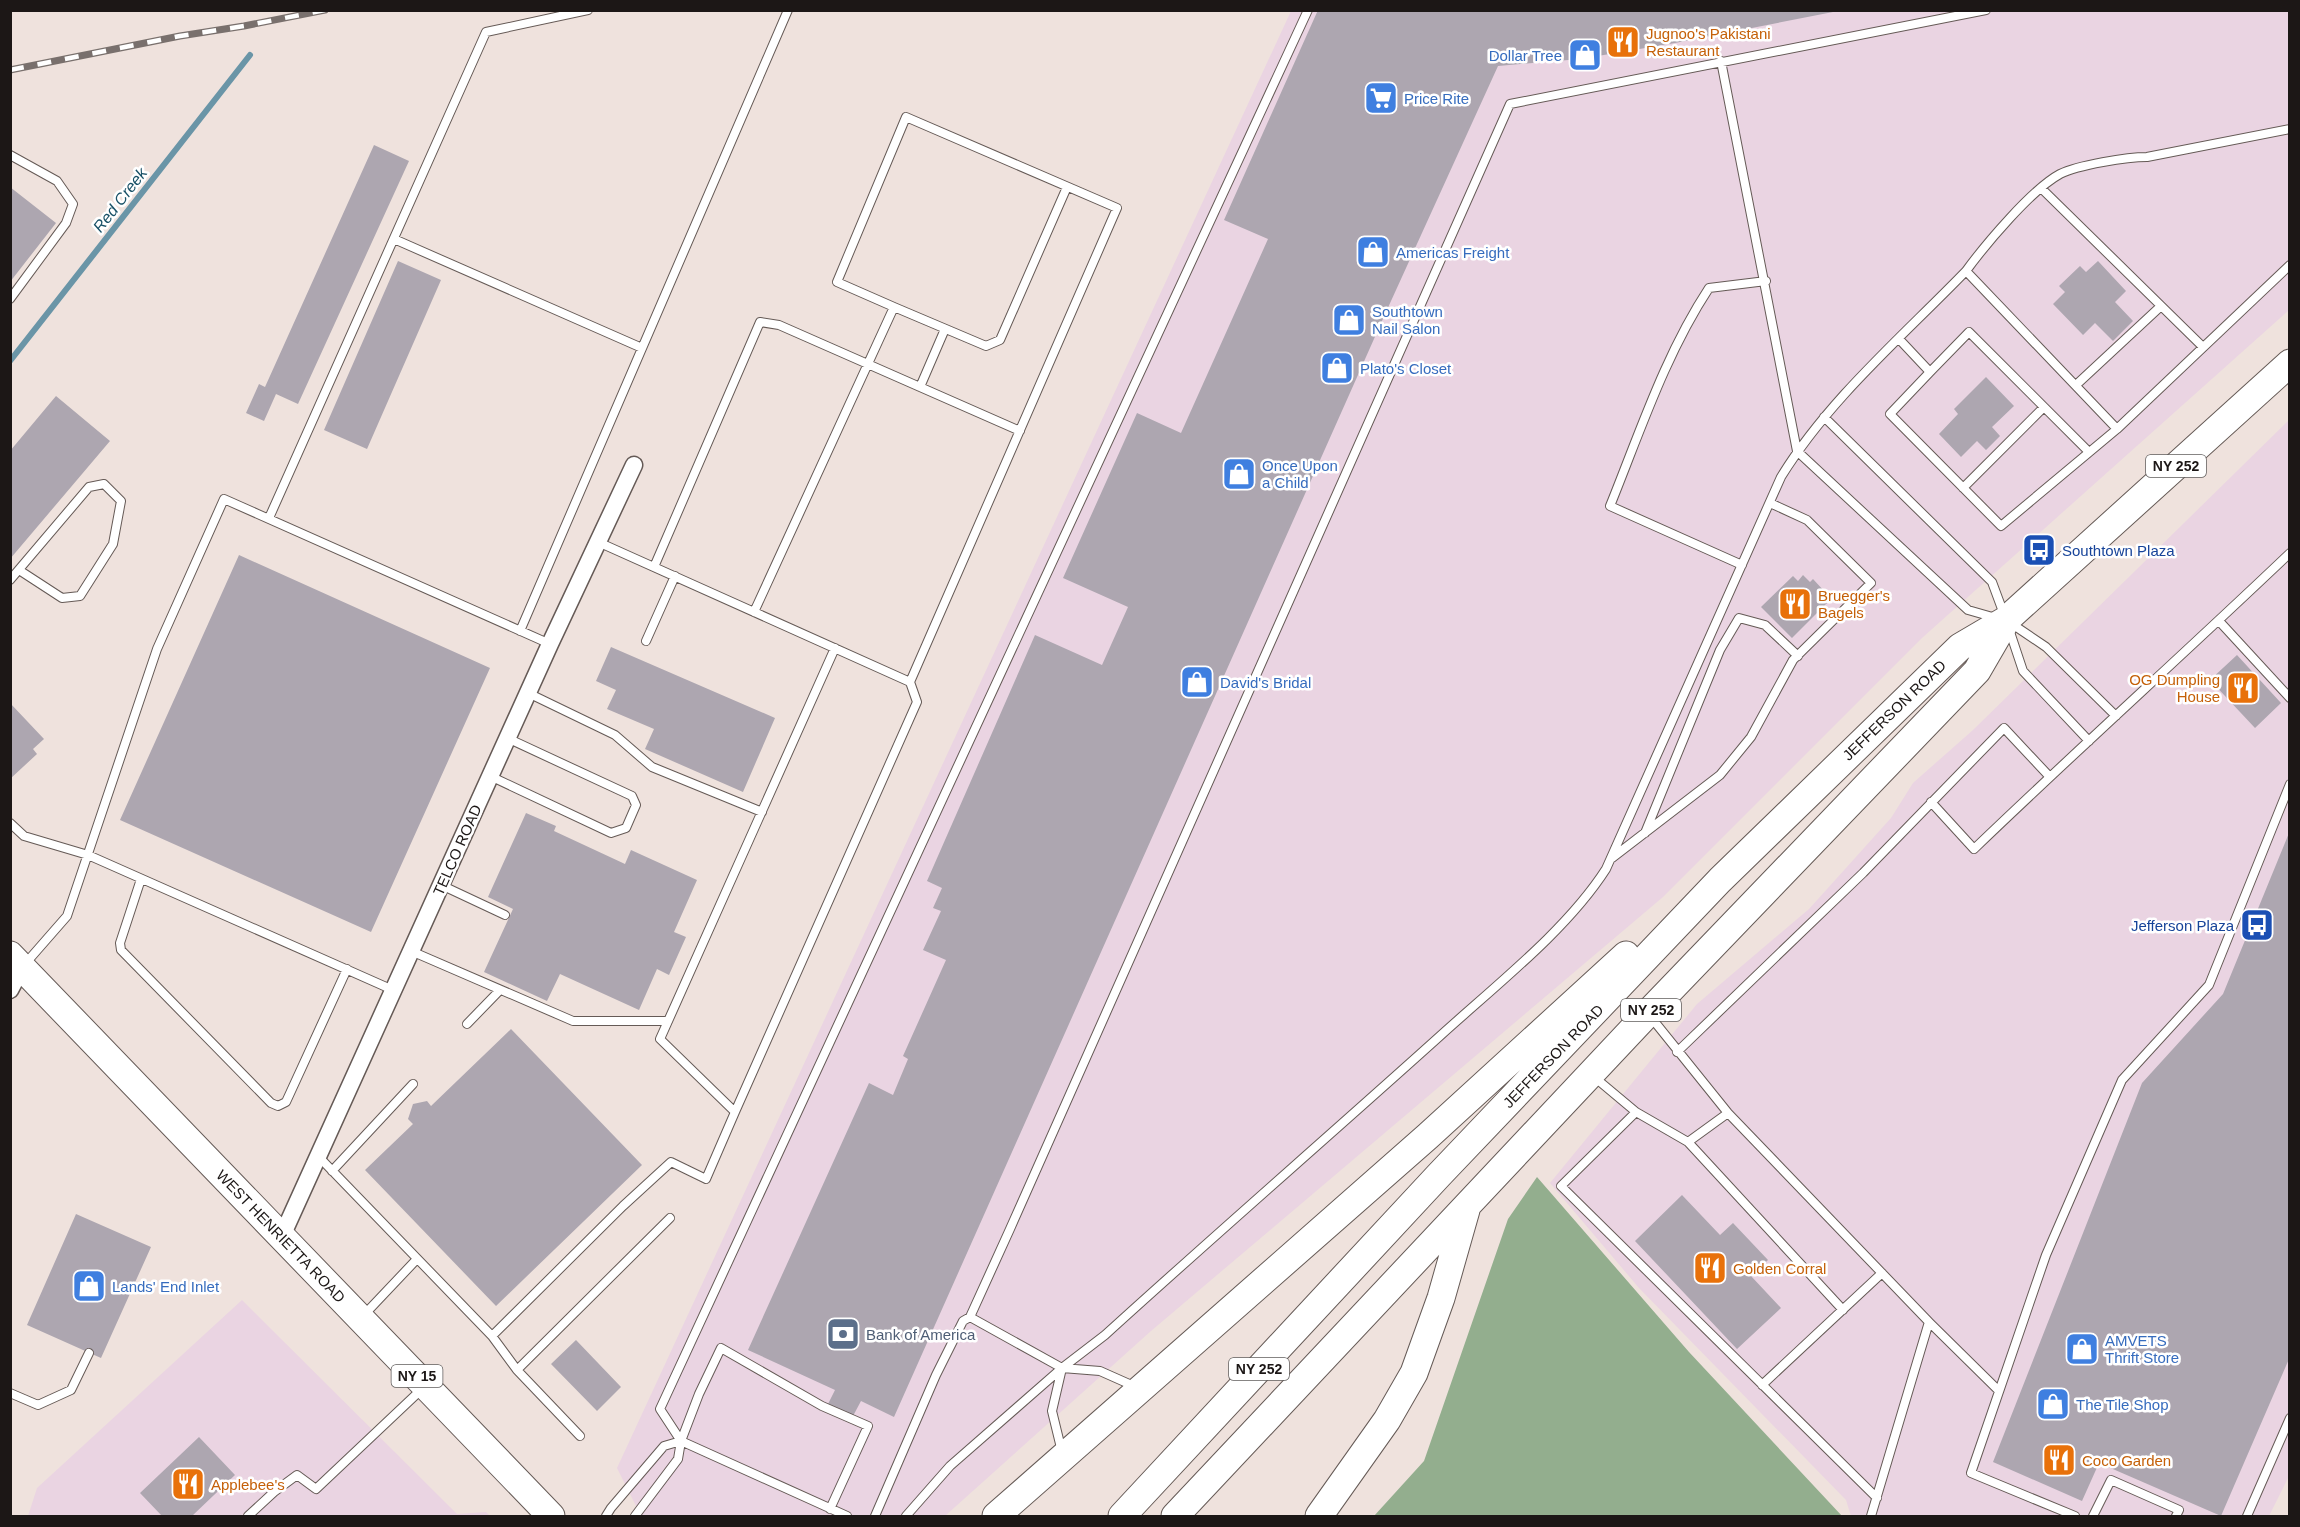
<svg xmlns="http://www.w3.org/2000/svg" width="2300" height="1527" font-family="Arial,sans-serif">
  <style>
    .commercial { fill: #ead4e2 }
    .forest { fill: #93ae8e }
    .lines { fill: none; stroke-linecap: round; stroke-linejoin: round }
    .stream { stroke: #6a95a7; stroke-width: 6 }
    .building { fill: #ada6b0 }
    .lane-casing { stroke: #655a56; stroke-width: 10 }
    .street-casing { stroke: #655a56; stroke-width: 19 }
    .primary-casing { stroke: #655a56; stroke-width: 29 }
    .lane { stroke: #fff; stroke-width: 8 }
    .street { stroke: #fff; stroke-width: 16 }
    .primary { stroke: #fff; stroke-width: 27 }
    .rail-casing { stroke: #79706d; stroke-width: 7 }
    .rail { stroke: #fff; stroke-width: 4.5; stroke-dasharray: 14; stroke-linecap: butt }
    .labels { text-anchor: middle; dominant-baseline: central; stroke-width: 5; stroke-linejoin: round; paint-order: stroke }
    .shield { fill: #fff; stroke: #605d5c; stroke-width: 1.5 }
    .shield-label { font-size: 14px; font-weight: bold; fill: #1c1716 }
    .food-label { font-size: 15px; fill: #c56008; stroke: #fff; text-anchor: start }
    .shop-label { font-size: 15px; fill: #366cbe; stroke: #fff; text-anchor: start }
    .transit-label { font-size: 15px; fill: #164399; stroke: #fff; text-anchor: start }
    .street-label { font-size: 15px; fill: #1c1716; stroke: #fff }
    .service-label { font-size: 15px; fill: #4e5e75; stroke: #fff; text-anchor: start }
    .water-label { font-size: 16px; font-style: italic; fill: #195167; stroke: #fff }
  </style>
  <rect width="100%" height="100%" fill="#efe2dd"/>
  <!-- commercial -->
  <path class="commercial" d="M1291 11H2289V310L1922 638 1663 897 1151 1331 945 1516H641L617 1468Z
    M2289 420 2290 1474 2269 1516H1851L1846 1500 1639 1288 1550 1183 1697 1004 1809 909 1891 818 1913 783 1973 730Z
    M242 1300 457 1514 486 1512 490 1516H28L37 1488Z"/>
  <!-- forest -->
  <path class="forest" d="M1537 1177 1689 1352 1842 1516H1374L1424 1461 1508 1219Z"/>
  <g class="lines">
    <!-- stream -->
    <path class="stream" d="M10 361 250 55"/>
  </g>
  <!-- building -->
  <path class="building" d="M1318 10 1833 12 1675 43 1580 59 1498 66 1386 312 894 1417 861 1401 853 1416 828 1404 835 1390 748 1350 869 1083 893 1095 908 1059 903 1056 946 960 923 950 941 911 933 908 942 888 927 881 1035 635 1102 665 1128 607 1063 578 1137 413 1181 433 1268 239 1224 220Z
    M374 145 409 161 298 404 276 394 264 421 246 413 259 384 265 387Z
    M10 187 56 223 10 282Z
    M398 261 441 280 367 449 324 430Z
    M2098 261 2126 291 2115 302 2133 321 2113 341 2095 323 2083 335 2053 304 2065 292 2059 286 2080 266 2086 272Z
    M1986 377 2014 406 1992 427 2000 436 1986 450 1977 441 1961 457 1939 434 1958 414 1954 409Z
    M56 396 110 441 10 559V451Z
    M239 555 490 668 371 932 120 820Z
    M1803 575 1810 582 1813 579 1825 592 1822 595 1829 601 1792 638 1761 607 1793 576 1798 581Z
    M611 647 775 718 743 792 645 749 654 729 607 709 616 690 596 681Z
    M2237 655 2281 703 2255 728 2210 680Z
    M10 703 44 739 33 749 37 754 10 779Z
    M526 813 556 826 554 831 625 864 631 850 697 880 674 932 686 937 669 975 657 969 639 1010 560 974 547 1001 484 972 513 909 488 897Z
    M2289 833V1359L2221 1516 2099 1463 2082 1501 1993 1462 2142 1083 2223 994Z
    M511 1029 642 1165 496 1306 365 1170 413 1124 408 1119 413 1104 427 1101 431 1106Z
    M1682 1195 1720 1235 1733 1223 1768 1260 1751 1276 1781 1308 1737 1349 1635 1241Z
    M76 1214 151 1247 101 1358 27 1325Z
    M576 1340 621 1387 597 1411 551 1364Z
    M199 1437 235 1475 192 1516H162L140 1493Z"/>
  <g class="lines">
    <defs>
      <path id="lane" d="M1721 61 1797 451 1968 610 1996 618
        M10 155 57 181 73 204 66 223 10 299
        M2042 189 2203 347
        M394 239 642 348
        M1966 271 2117 429 2290 265
        M894 307 986 346 1000 340 1067 187
        M1899 339 1930 372 1890 414 2001 526 2117 429
        M1930 372 1969 332 2089 452
        M2076 385 2161 306
        M920 387 945 329
        M1824 417 1992 582 2005 617
        M1963 488 2044 407
        M269 518 486 32 588 10
        M598 542 910 682 1117 208 906 117 837 282 894 307 754 612
        M1742 565 1610 506C1640 432 1665 355 1709 288L1766 281
        M654 567 760 322 779 325 1020 431
        M10 580 89 487 104 484 121 501 113 544 80 596 62 598 19 570
        M2219 621 2290 698
        M2009 622 2046 647 2116 716
        M2009 629 2023 671 2089 741
        M520 631 788 10
        M646 641 675 576
        M528 693 615 735 652 767 762 812
        M490 776 611 833 626 828 636 805 632 796 507 738
        M1931 802 1974 849C2078 749 2185 653 2290 553
        M10 823 24 836 88 855 393 990
        M1645 833 1720 650 1739 618 1765 625 1798 656
        M1612 858 1720 775 1751 737 1793 660 1871 583 1807 520 1770 503
        M141 879 120 943 121 950 271 1103 278 1106 286 1102 347 969
        M441 885 505 915
        M411 951 573 1021H668
        M25 964 67 916 157 649 224 499 550 644
        M1650 1016 1728 1113 1929 1322 1871 1516
        M467 1024 500 990
        M1677 1052 1863 873 2004 728 2049 776
        M1593 1076 1636 1112 1561 1186 1877 1498
        M735 1112 917 702 910 682
        M1636 1112 1688 1142
        M1728 1113 1688 1142 1843 1310
        M318 1156 492 1336 623 1206 671 1162 706 1179 735 1112 660 1039 835 648
        M332 1171 413 1084
        M363 1316 417 1259
        M970 1317 1062 1368 1100 1371 1136 1387
        M1929 1322 1999 1391
        M492 1336 517 1370
        M1062 1368 1052 1411 1062 1452
        M1762 1385 1882 1273
        M10 1393 38 1405 71 1390 89 1353
        M580 1436 517 1370 670 1218
        M248 1516 274 1492 297 1475 316 1489 423 1388
        M606 1516 611 1508 664 1446 681 1441
        M635 1516 678 1459 681 1441 699 1394 721 1348 822 1406 868 1426 830 1509
        M847 1516 681 1441 660 1409 1308 10
        M875 1516 936 1375 963 1321 970 1317 1010 1229 1510 104 1986 10
        M906 1516 950 1466 1062 1368 1105 1335C1216 1234 1329 1136 1440 1036 1495 986 1567 930 1606 869L1781 477C1829 399 1902 337 1966 271 1985 245 2032 189 2060 174 2078 165 2127 157 2147 157L2290 129
        M2075 1516 1971 1473 2046 1255 2122 1080 2209 985 2290 784
        M2093 1516 2111 1480 2179 1510 2176 1516
        M2247 1516 2290 1418"/>
      <path id="street" d="M10 990 22 967
        M282 1236 550 644 634 465"/>
      <path id="primary" d="M10 955 551 1516
        M996 1516 1428 1136 1626 955
        M1122 1516 1439 1175 1720 880 1960 647 2006 620 2290 363
        M1175 1516 1648 1013 1977 671 2006 621
        M1319 1516 1387 1420 1414 1373 1441 1298 1466 1210"/>
    </defs>
    <!-- lane casing -->
    <use href="#lane" class="lane-casing"/>
    <!-- street casing -->
    <use href="#street" class="street-casing"/>
    <!-- primary casing -->
    <use href="#primary" class="primary-casing"/>
    <!-- lane -->
    <use href="#lane" class="lane"/>
    <!-- street -->
    <use href="#street" class="street"/>
    <!-- primary -->
    <use href="#primary" class="primary"/>
    <defs>
      <path id="rail" d="M10 70 180 36 244 26 325 10"/>
    </defs>
    <!-- rail casing -->
    <use href="#rail" class="rail-casing"/>
    <!-- rail -->
    <use href="#rail" class="rail"/>
  </g>
  <!-- icons -->
  <defs>
    <symbol id="restaurant-square" viewBox="-11 -11 22 22"><rect x="-9" y="-9" width="18" height="18" rx="4" fill="#e8710a" stroke="#fff"/><path d="M-5-6h1v4h1v-4h1v4h1v-4h1v5L-1.5 .5V6h-2V.5L-5-1ZM5-6V6H3V1.5H1.5Q1.5-4 5-6Z" fill="#fff"/></symbol>
    <symbol id="shop-square" viewBox="-11 -11 22 22"><rect x="-9" y="-9" width="18" height="18" rx="4" fill="#3f7fe0" stroke="#fff"/><path d="M-5-2.5h2.3a2.7 3.5 0 0 1 5.4 0H5L5.5 6h-11ZM-1.5-2.5h3a1.5 2.3 0 0 0-3 0Z" fill="#fff"/></symbol>
    <symbol id="supermarket-square" viewBox="-11 -11 22 22"><rect x="-9" y="-9" width="18" height="18" rx="4" fill="#3f7fe0" stroke="#fff"/><path d="M-6-5.5h2.5l.6 2H6L4.5 2H-2.5L-4.4-4H-6ZM-1.5 3.2a1.3 1.3 0 1 0 .1 0ZM3 3.2a1.3 1.3 0 1 0 .1 0Z" fill="#fff"/></symbol>
    <symbol id="bus-square" viewBox="-11 -11 22 22"><rect x="-9" y="-9" width="18" height="18" rx="4" fill="#1a4fb4" stroke="#fff"/><path d="M-5-6H5V4H4V6H2V4H-2V6H-4V4H-5ZM-3.5-4V0h7V-4ZM-3.5 1.2v1.5H-2V1.2ZM2 1.2v1.5H3.5V1.2Z" fill="#fff"/></symbol>
    <symbol id="bank-square" viewBox="-11 -11 22 22"><rect x="-9" y="-9" width="18" height="18" rx="4" fill="#5c6f8a" stroke="#fff"/><path d="M-6-4H6V4H-6ZM0-2.3a2.3 2.3 0 1 0 0 4.6a2.3 2.3 0 1 0 0-4.6Z" fill="#fff"/></symbol>
  </defs>
  <g fill-rule="evenodd">
    <use href="#restaurant-square" x="1604" y="23" width="38" height="38"/>
    <use href="#shop-square" x="1566" y="36" width="38" height="38"/>
    <use href="#supermarket-square" x="1362" y="79" width="38" height="38"/>
    <use href="#shop-square" x="1354" y="233" width="38" height="38"/>
    <use href="#shop-square" x="1330" y="301" width="38" height="38"/>
    <use href="#shop-square" x="1318" y="349" width="38" height="38"/>
    <use href="#shop-square" x="1220" y="455" width="38" height="38"/>
    <use href="#bus-square" x="2020" y="531" width="38" height="38"/>
    <use href="#restaurant-square" x="1776" y="585" width="38" height="38"/>
    <use href="#shop-square" x="1178" y="663" width="38" height="38"/>
    <use href="#restaurant-square" x="2224" y="669" width="38" height="38"/>
    <use href="#bus-square" x="2238" y="906" width="38" height="38"/>
    <use href="#restaurant-square" x="1691" y="1249" width="38" height="38"/>
    <use href="#shop-square" x="70" y="1267" width="38" height="38"/>
    <use href="#bank-square" x="824" y="1315" width="38" height="38"/>
    <use href="#shop-square" x="2063" y="1330" width="38" height="38"/>
    <use href="#shop-square" x="2034" y="1385" width="38" height="38"/>
    <use href="#restaurant-square" x="2040" y="1441" width="38" height="38"/>
    <use href="#restaurant-square" x="169" y="1465" width="38" height="38"/>
  </g>
  <g class="labels">
    <!-- shield labels -->
    <g class="shield">
      <rect x="2146" y="455" width="60" height="22" rx="4.5"/>
      <rect x="1621" y="999" width="60" height="22" rx="4.5"/>
      <rect x="1229" y="1358" width="60" height="22" rx="4.5"/>
      <rect x="391.5" y="1365" width="51" height="22" rx="4.5"/>
    </g>
    <g class="shield-label">
      <text x="2176" y="466">NY 252</text>
      <text x="1651" y="1010">NY 252</text>
      <text x="1259" y="1369">NY 252</text>
      <text x="417" y="1376">NY 15</text>
    </g>
    <!-- food labels -->
    <g class="food-label">
      <text x="1646" y="33">Jugnoo's Pakistani<tspan x="1646" dy="17">Restaurant</tspan></text>
      <text x="1818" y="595">Bruegger's<tspan x="1818" dy="17">Bagels</tspan></text>
      <text x="2220" y="679" text-anchor="end">OG Dumpling<tspan x="2220" dy="17">House</tspan></text>
      <text x="1733" y="1268">Golden Corral</text>
      <text x="2082" y="1460">Coco Garden</text>
      <text x="211" y="1484">Applebee's</text>
    </g>
    <!-- shop labels -->
    <g class="shop-label">
      <text x="1562" y="55" text-anchor="end">Dollar Tree</text>
      <text x="1404" y="98">Price Rite</text>
      <text x="1396" y="252">Americas Freight</text>
      <text x="1372" y="311">Southtown<tspan x="1372" dy="17">Nail Salon</tspan></text>
      <text x="1360" y="368">Plato's Closet</text>
      <text x="1262" y="465">Once Upon<tspan x="1262" dy="17">a Child</tspan></text>
      <text x="1220" y="682">David's Bridal</text>
      <text x="112" y="1286">Lands' End Inlet</text>
      <text x="2105" y="1340">AMVETS<tspan x="2105" dy="17">Thrift Store</tspan></text>
      <text x="2076" y="1404">The Tile Shop</text>
    </g>
    <!-- transit labels -->
    <g class="transit-label">
      <text x="2062" y="550">Southtown Plaza</text>
      <text x="2234" y="925" text-anchor="end">Jefferson Plaza</text>
    </g>
    <!-- street labels -->
    <g class="street-label">
      <text transform="translate(1894 710) rotate(-44)">JEFFERSON ROAD</text>
      <text transform="translate(457 850) rotate(-66)">TELCO ROAD</text>
      <text transform="translate(1553 1056) rotate(-46)">JEFFERSON ROAD</text>
      <text transform="translate(281 1236) rotate(46)">WEST HENRIETTA ROAD</text>
    </g>
    <!-- service labels -->
    <g class="service-label">
      <text x="866" y="1334">Bank of America</text>
    </g>
    <!-- water labels -->
    <g class="water-label">
      <text transform="translate(120 200) rotate(-52)">Red Creek</text>
    </g>
  </g>
  <!-- border -->
  <rect width="2300" height="1527" fill="none" stroke="#1c1716" stroke-width="24"/>
</svg>
